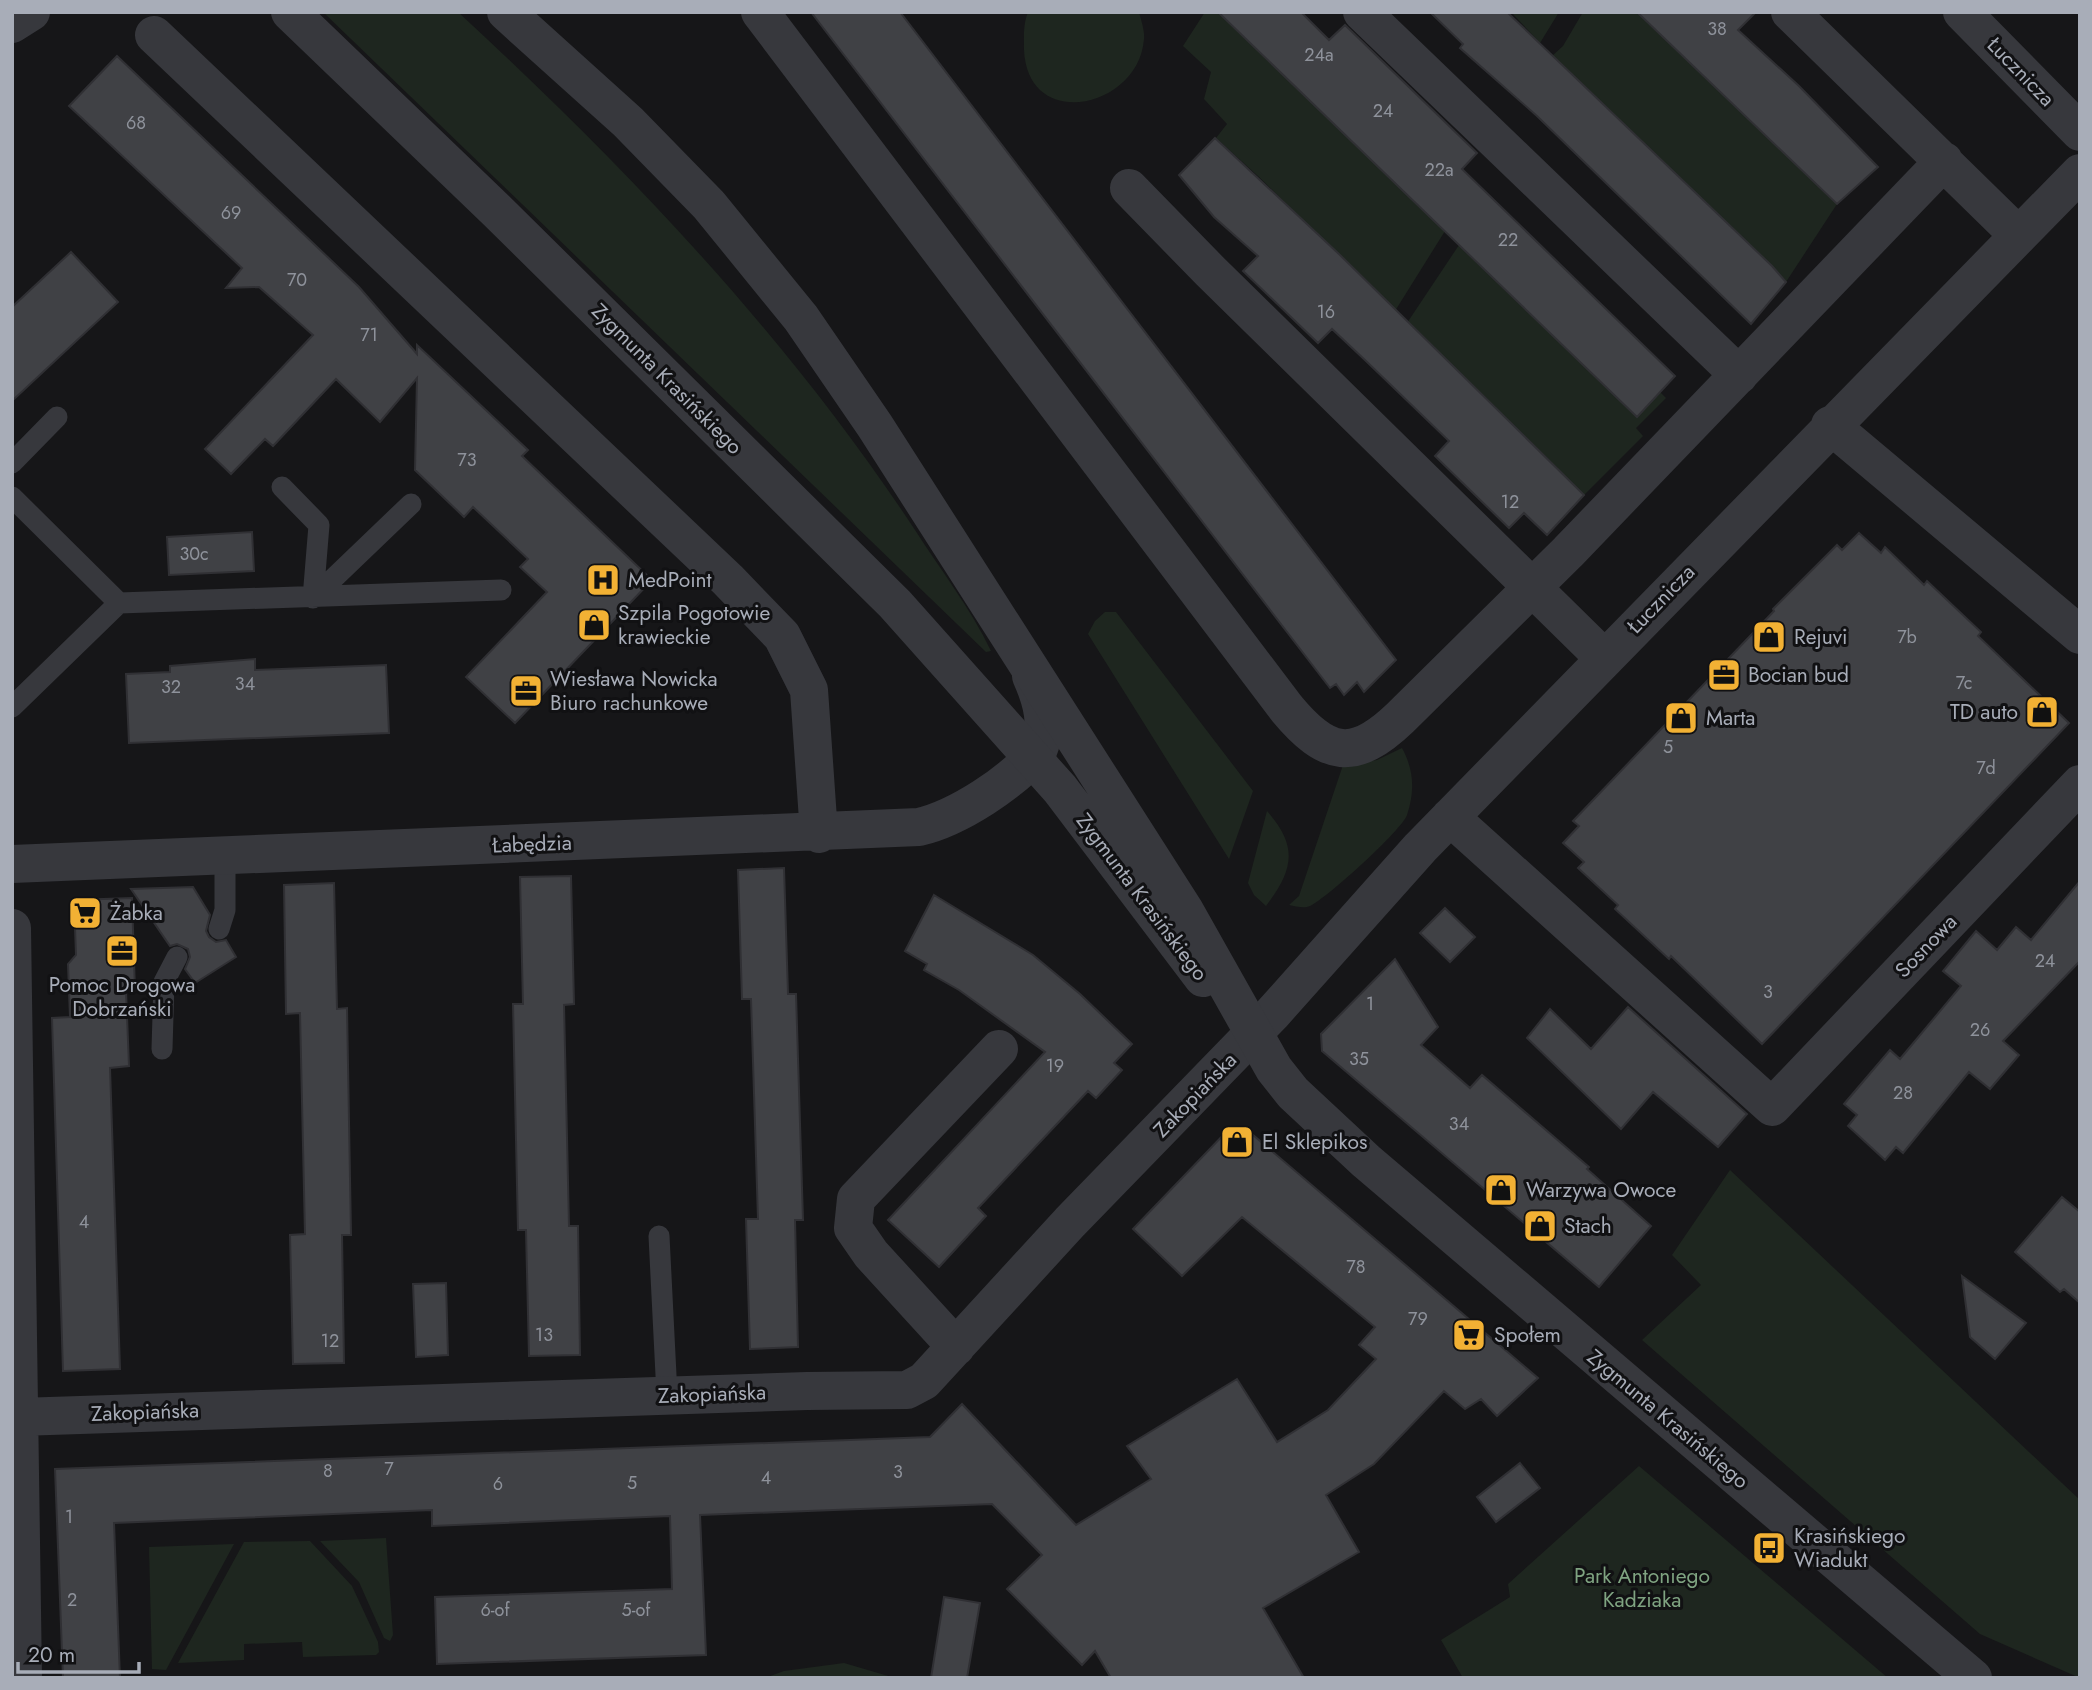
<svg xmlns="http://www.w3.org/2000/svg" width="2092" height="1690" font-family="Jost,sans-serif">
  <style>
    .green { fill: #1e261f }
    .building { fill: #404145; stroke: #303034; stroke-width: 2 }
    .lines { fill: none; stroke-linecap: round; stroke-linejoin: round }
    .service { stroke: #37383d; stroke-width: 21 }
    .minor { stroke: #37383d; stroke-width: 38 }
    .tertiary { stroke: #37383d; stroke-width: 38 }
    .labels { text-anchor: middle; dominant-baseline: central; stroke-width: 6; stroke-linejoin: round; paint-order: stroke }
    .number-label { font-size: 18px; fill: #8e929b }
    .street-label { font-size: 21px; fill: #a8adb8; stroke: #111113 }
    .poi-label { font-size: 21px; fill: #a8adb8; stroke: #111113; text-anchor: start }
    .park-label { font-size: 21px; fill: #7fa381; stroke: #111113 }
  </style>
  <rect width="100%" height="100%" fill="#161618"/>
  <!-- green -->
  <path class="green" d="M323 12H458C628 169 788 337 915 530 940 569 971 609 991 651L986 652Z
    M1028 12H1139C1141 20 1145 31 1144 39 1139 108 1028 133 1024 50 1024 36 1023 25 1028 12Z
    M1205 12H1219L1226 19 1445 231 1395 311 1259 177 1216 138 1227 124 1204 99 1211 72 1183 46Z
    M1511 12H1559L1540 43Z
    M1583 12H1637L1646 18 1837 204 1786 282 1552 56 1563 46Z
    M1459 245 1636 416 1660 392 1666 398 1636 428 1643 436 1584 495 1407 323Z
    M1105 612H1116L1253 791 1229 859 1088 634 1095 621Z
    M1402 748C1414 770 1415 791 1407 815 1402 830 1326 899 1310 906 1303 909 1296 906 1289 905L1299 896 1343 765 1377 760Z
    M1267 811C1299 847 1293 870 1266 906L1254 895 1248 883Z
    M1730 1170 2080 1500V1678L1980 1634 1642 1340 1701 1285 1672 1255Z
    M1639 1466 1888 1678H1463L1441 1640 1510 1597 1508 1584Z
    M386 1538 393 1635 390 1641 384 1638 359 1582 320 1541Z
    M310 1541 352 1586 378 1642 379 1652 376 1655 303 1657 302 1642 244 1644V1660L178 1663 244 1542Z
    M234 1544 166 1670 152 1669 149 1547Z
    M844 1663 895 1678H765L784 1671Z"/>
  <!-- building -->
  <path class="building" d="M811 12H900L1396 660 1364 692 1357 682 1344 695 1336 684 1330 688Z
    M1218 12H1301L1329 40 1345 25 1477 153 1462 169 1675 376 1637 417Z
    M1430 12H1507L1772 266 1786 282 1751 324 1537 116 1460 48 1463 44Z
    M1637 12H1756L1738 30 1799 86 1878 167 1837 204Z
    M117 56 359 287 417 354V345L528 450 522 456 652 580 515 723 466 677 547 592 520 567 528 559 473 507 464 517 415 470 417 378 380 422 336 379 273 446 265 439 231 474 205 449 313 335 259 287 226 288 242 268 69 106Z
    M1215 138 1340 255 1584 495 1547 535 1524 513 1509 528 1435 456 1449 441 1366 361 1332 329 1318 343 1243 271 1258 256 1214 217 1179 175Z
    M71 252 118 302 12 401V307Z
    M252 532 254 571 169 575 167 537Z
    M1859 533 1881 553 1885 547 1924 585 1927 581 1981 632 1978 636 2069 723 1762 1044 1671 956 1669 959 1615 909 1618 905 1578 868 1584 862 1563 843 1579 826 1573 821 1774 611 1773 609 1837 545 1842 550Z
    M255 659V670L386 665 389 733 129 743 126 674 170 672V666Z
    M784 868 788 994H796L803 1220H795L798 1347 750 1349 746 1219H758L751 999H742L738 870Z
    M571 876 574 1004 564 1005 569 1226H578L580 1355 529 1356 526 1230H518L513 1004H523L520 877Z
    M2080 881V961L2003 1041 2019 1055 1990 1089 1969 1072 1903 1153 1896 1147 1885 1160 1848 1126 1857 1115 1844 1104 1890 1050 1900 1059 1961 986 1943 971 1976 931 1997 950 2016 927 2031 940Z
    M334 883 337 1009 347 1008 351 1235H342L344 1363 293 1364 290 1235 305 1234 300 1013 286 1014 284 885Z
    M193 887 210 915 206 931 209 937 216 942 226 940 236 957 195 983 185 969 190 957 188 949 177 944 170 946 131 889Z
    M934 895 1033 955 1080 994 1132 1044 1114 1063 1122 1070 1096 1098 1088 1091 978 1208 986 1216 939 1267 888 1220 1045 1052 959 990 924 970 927 964 905 951Z
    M132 898 135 991H126L129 1066 110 1068 120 1369 63 1371 52 1018 70 1017 68 964 76 955 74 900Z
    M1445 908 1475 937 1450 962 1420 933Z
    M1395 959 1438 1027 1421 1045 1470 1088 1482 1075 1589 1167 1587 1169 1651 1226 1599 1287 1322 1051 1321 1034Z
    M1628 1007 1747 1114 1718 1147 1653 1092 1621 1129 1527 1038 1550 1009 1591 1049Z
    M1229 1129H1246L1538 1378 1497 1416 1481 1399 1465 1409 1444 1391 1374 1464 1326 1495 1359 1552 1263 1608 1304 1678H1111L1095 1651 1082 1665 1007 1589 1042 1555 992 1504 700 1515 706 1655 437 1664 435 1597 672 1589 670 1516 432 1526V1510L114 1523 120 1678H63L55 1469 930 1437 962 1404 1076 1525 1151 1479 1127 1446 1237 1379 1277 1442 1328 1410 1376 1359 1359 1345 1375 1327 1242 1217 1182 1276 1133 1229Z
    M2062 1197 2080 1212V1303L2064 1289 2060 1292 2015 1252Z
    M1962 1276 2026 1323 1995 1359 1970 1337Z
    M446 1283 448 1355 416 1357 413 1284Z
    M1520 1463 1540 1488 1496 1522 1477 1497Z
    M944 1597 980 1603 967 1678H931Z"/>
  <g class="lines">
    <!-- service -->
    <path class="service" d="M12 463 57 417
      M282 487 319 525 313 598
      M12 497 119 603
      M313 598 411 504
      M12 707 119 603 501 590
      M219 929 225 910V856
      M162 1049 164 982 177 957
      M659 1236 667 1395"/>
    <!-- minor -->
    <path class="minor" d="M760 12 1287 709C1327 757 1354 762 1400 718L1568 552 1944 161
      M1362 12 1739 375
      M1790 12 2018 235
      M1962 12 2080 132
      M154 35 728 580 782 636 809 690 819 834
      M1129 188 1210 271 1604 658
      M1830 425 2080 635
      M1450 817 1772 1107 2080 784
      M12 864 919 827C958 818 1013 782 1038 751 1049 725 1042 701 1031 676
      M12 928 23 1678
      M956 1347 871 1254 853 1228 856 1199 999 1049
      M19 1417 807 1391 907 1390 924 1381 1070 1222 1272 1014 1420 848 2080 173"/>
    <!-- tertiary -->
    <path class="tertiary" d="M290 12 496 210 895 604 1060 789 1203 978
      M506 12 628 122 709 205 801 318 875 426 1185 911 1274 1069 1293 1093 1366 1161 1973 1678
      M12 24 31 12"/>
  </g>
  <!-- icons -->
  <defs>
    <symbol id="hospital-square" viewBox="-11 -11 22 22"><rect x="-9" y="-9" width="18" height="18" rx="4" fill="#f2b134" stroke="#111113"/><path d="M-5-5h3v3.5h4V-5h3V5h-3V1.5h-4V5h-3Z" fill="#111"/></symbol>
    <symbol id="shop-square" viewBox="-11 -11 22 22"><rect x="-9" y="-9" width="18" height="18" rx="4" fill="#f2b134" stroke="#111113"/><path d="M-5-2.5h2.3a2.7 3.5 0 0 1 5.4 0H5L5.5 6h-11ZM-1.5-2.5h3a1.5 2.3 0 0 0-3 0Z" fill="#111"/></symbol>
    <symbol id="office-square" viewBox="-11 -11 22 22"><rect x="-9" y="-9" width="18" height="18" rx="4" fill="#f2b134" stroke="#111113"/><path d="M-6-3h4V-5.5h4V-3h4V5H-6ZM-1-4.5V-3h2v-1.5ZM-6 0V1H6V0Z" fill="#111"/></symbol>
    <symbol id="supermarket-square" viewBox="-11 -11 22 22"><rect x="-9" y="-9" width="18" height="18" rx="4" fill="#f2b134" stroke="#111113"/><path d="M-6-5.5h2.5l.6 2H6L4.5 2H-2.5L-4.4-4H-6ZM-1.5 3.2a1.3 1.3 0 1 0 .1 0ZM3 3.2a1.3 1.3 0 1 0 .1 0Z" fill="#111"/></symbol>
    <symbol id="bus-square" viewBox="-11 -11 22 22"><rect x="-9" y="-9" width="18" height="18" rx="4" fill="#f2b134" stroke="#111113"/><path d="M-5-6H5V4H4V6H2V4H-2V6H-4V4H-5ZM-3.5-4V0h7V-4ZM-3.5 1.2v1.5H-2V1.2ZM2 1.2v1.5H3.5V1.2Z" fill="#111"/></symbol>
  </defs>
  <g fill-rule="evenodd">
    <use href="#hospital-square" x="584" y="561" width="38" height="38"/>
    <use href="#shop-square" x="575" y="606" width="38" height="38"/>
    <use href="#shop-square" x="1750" y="618" width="38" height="38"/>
    <use href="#office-square" x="1705" y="656" width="38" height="38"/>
    <use href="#office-square" x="507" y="672" width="38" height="38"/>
    <use href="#shop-square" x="2023" y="693" width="38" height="38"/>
    <use href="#shop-square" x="1662" y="699" width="38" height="38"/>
    <use href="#supermarket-square" x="66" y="894" width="38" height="38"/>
    <use href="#office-square" x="103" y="932" width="38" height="38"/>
    <use href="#shop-square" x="1218" y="1123" width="38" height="38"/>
    <use href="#shop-square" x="1482" y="1171" width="38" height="38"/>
    <use href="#shop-square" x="1521" y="1207" width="38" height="38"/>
    <use href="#supermarket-square" x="1450" y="1316" width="38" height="38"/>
    <use href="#bus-square" x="1750" y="1529" width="38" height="38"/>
  </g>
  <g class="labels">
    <!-- number labels -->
    <g class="number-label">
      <text x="1717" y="29">38</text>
      <text x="1319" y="55">24a</text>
      <text x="1383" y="111">24</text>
      <text x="136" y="123">68</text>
      <text x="1439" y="170">22a</text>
      <text x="231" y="213">69</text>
      <text x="1508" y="240">22</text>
      <text x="297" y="280">70</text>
      <text x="1326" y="312">16</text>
      <text x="369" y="335">71</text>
      <text x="467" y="460">73</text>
      <text x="1510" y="502">12</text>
      <text x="194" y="554">30c</text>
      <text x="1907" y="637">7b</text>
      <text x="1964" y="683">7c</text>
      <text x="245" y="684">34</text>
      <text x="171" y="687">32</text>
      <text x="1668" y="747">5</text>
      <text x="1986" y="768">7d</text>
      <text x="2045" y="961">24</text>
      <text x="1768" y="992">3</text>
      <text x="1370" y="1004">1</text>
      <text x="1980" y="1030">26</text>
      <text x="1359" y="1059">35</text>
      <text x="1055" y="1066">19</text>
      <text x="1903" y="1093">28</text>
      <text x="1459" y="1124">34</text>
      <text x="84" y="1222">4</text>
      <text x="1356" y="1267">78</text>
      <text x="1418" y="1319">79</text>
      <text x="544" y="1335">13</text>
      <text x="330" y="1341">12</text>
      <text x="389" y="1469">7</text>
      <text x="328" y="1471">8</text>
      <text x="898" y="1472">3</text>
      <text x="766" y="1478">4</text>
      <text x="632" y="1483">5</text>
      <text x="498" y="1484">6</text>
      <text x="69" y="1517">1</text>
      <text x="72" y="1600">2</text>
      <text x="495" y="1610">6-of</text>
      <text x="636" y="1610">5-of</text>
    </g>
    <!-- street labels -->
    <g class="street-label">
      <text transform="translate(2021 72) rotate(46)">Łucznicza</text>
      <text transform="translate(667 379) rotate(45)">Zygmunta Krasińskiego</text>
      <text transform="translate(1661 599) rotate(-46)">Łucznicza</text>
      <text transform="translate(532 844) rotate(-2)">Łabędzia</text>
      <text transform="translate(1142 897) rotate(53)">Zygmunta Krasińskiego</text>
      <text transform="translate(1926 946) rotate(-46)">Sosnowa</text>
      <text transform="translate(1195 1095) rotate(-46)">Zakopiańska</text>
      <text transform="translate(712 1394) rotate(-2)">Zakopiańska</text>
      <text transform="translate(145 1412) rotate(-2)">Zakopiańska</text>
      <text transform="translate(1668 1419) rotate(40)">Zygmunta Krasińskiego</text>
    </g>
    <!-- poi labels -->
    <g class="poi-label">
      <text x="628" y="580">MedPoint</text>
      <text x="618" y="613">Szpila Pogotowie<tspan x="618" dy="24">krawieckie</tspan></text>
      <text x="1794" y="637">Rejuvi</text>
      <text x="1748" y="675">Bocian bud</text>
      <text x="550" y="679">Wiesława Nowicka<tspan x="550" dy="24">Biuro rachunkowe</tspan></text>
      <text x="2018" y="712" text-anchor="end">TD auto</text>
      <text x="1706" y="718">Marta</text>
      <text x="110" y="913">Żabka</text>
      <text x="122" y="985" text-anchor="middle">Pomoc Drogowa<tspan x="122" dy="24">Dobrzański</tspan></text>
      <text x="1262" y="1142">El Sklepikos</text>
      <text x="1526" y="1190">Warzywa Owoce</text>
      <text x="1564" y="1226">Stach</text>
      <text x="1494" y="1335">Społem</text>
      <text x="1794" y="1536">Krasińskiego<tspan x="1794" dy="24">Wiadukt</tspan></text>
    </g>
    <!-- park labels -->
    <g class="park-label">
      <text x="1642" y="1576">Park Antoniego<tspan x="1642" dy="24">Kadziaka</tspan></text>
    </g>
  </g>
  <!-- border -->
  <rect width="2092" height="1690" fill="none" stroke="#a8adb8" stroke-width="28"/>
  <!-- scale -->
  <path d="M18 1662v10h121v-10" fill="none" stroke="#a8adb8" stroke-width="3.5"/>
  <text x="28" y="1662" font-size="21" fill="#a8adb8" stroke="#111113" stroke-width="5" paint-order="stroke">20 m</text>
</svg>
